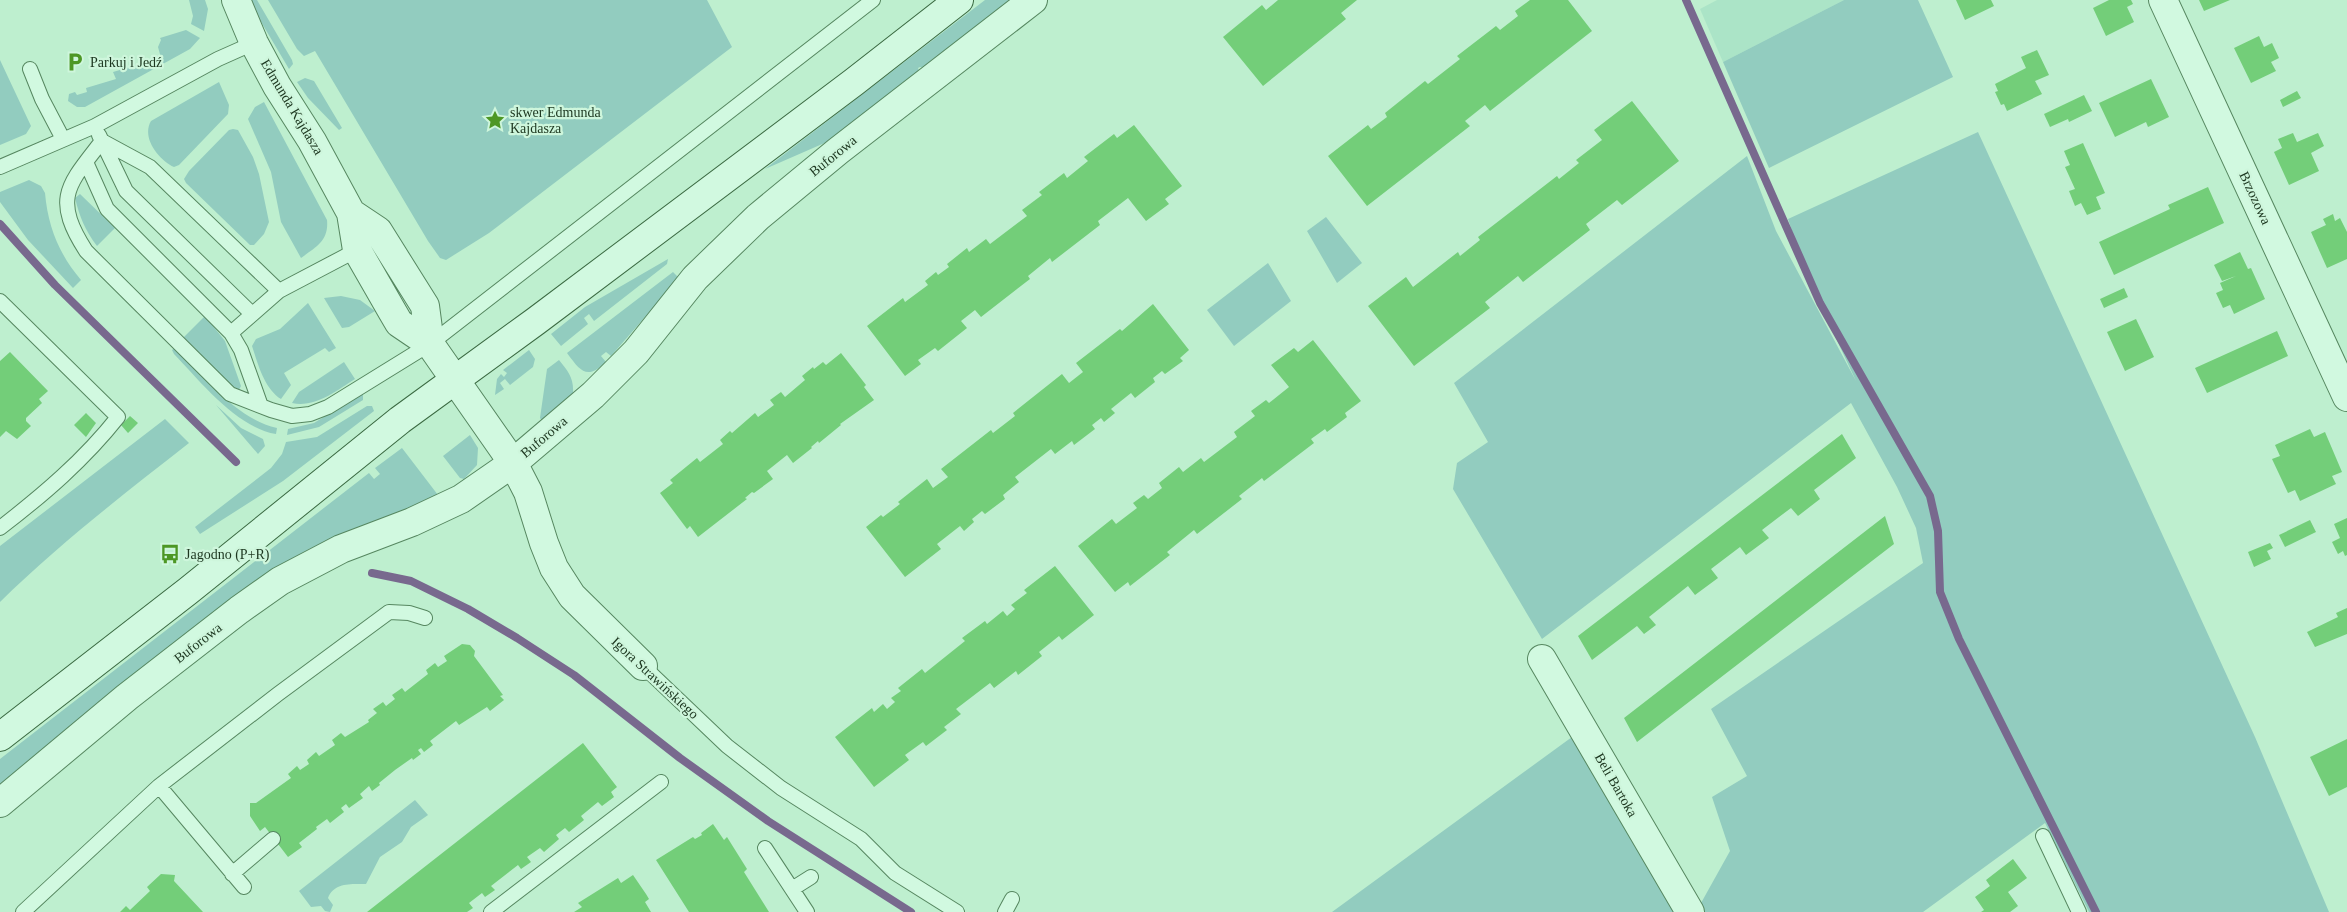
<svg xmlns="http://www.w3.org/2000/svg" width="2347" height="912" font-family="Georgia,serif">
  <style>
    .farmland { fill: #abe4c7 }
    .green { fill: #92ccbf }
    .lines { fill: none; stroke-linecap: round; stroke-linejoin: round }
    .stream { stroke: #78698e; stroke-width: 8 }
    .building { fill: #73ce79 }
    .lane-casing { stroke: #568760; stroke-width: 16 }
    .street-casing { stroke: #568760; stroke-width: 30 }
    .secondary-casing { stroke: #3a6941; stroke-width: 30 }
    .lane { stroke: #d1f9e0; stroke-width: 14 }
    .street { stroke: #d1f9e0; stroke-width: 28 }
    .secondary { stroke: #d1f9e0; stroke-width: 28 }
    .labels { text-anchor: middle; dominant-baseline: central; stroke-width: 4.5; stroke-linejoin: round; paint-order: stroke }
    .poi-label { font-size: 14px; fill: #1c361f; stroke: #cef6dc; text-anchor: start }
    .street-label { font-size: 14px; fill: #1c361f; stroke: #cef6dc }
  </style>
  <rect width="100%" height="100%" fill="#beefcf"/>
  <!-- farmland -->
  <path class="farmland" d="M1717 0H1844L1723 62 1700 9Z"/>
  <!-- green -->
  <path class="green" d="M189 0H205L208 9 204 31 191 24 193 16Z
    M248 0H257L292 60 293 64 289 69Z
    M268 0H707L732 47 489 233 446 260 440 258 428 241 315 51 304 56 297 49Z
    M985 0H1011L924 68 920 67 918 68 920 73 836 138 765 169Z
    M1844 0H1918L1953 77 1769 168 1723 62Z
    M186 30 200 38 190 49 85 107H77L68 101 69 94 75 92 77 95 87 92 86 88 116 79 113 72 161 58 158 47 161 40 160 38Z
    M0 60 31 126 26 134 0 145Z
    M305 78 314 81 342 128 339 130 308 98 297 82Z
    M219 82 229 105 228 114 179 165 174 167C159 160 141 138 151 121Z
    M264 102 327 220C329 241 316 247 301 258L281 222 271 172 248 119 255 107Z
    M233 129 238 130 253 157 259 174 269 222 264 234 254 245H250L186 183 184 179 189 171 229 130Z
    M1978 132 2255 737 2329 912H2089L2045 823 1923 912H1696L1730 851 1712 797 1747 776 1711 709 1923 563 1916 528 1897 487 1851 403 1542 639 1453 489 1457 463 1488 442 1454 383 1747 156 1776 231 1856 381 1809 281 1788 219Z
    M29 180 41 186 45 193C48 227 59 254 81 280L73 288 28 240 0 202V192Z
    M80 194 115 228 97 246C85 230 80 218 75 198Z
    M1326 217 1362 263 1337 283 1307 231Z
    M668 259 667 264 594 321 589 314 584 318 588 324 561 346 551 334 585 307Z
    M1268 263 1291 301 1234 346 1207 310Z
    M673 272 679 278 611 356 606 352 601 356 606 362C587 380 581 372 567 353Z
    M341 296 360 300 375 311 349 327 342 328 324 298Z
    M308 303 336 348 329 352 325 348 284 373 291 385 281 399C264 388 258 364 252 346L256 339 280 329Z
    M205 316 225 341 241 386 239 390 234 389 182 339Z
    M176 347C204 376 236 419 277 428L276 434C236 427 201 382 174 354L172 350Z
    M529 350 535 359 533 367 510 385 505 379 500 383 504 389 495 395 497 379 501 374 504 377 507 373 503 370Z
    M559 360C568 371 574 378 573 393L542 421 540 418 547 369Z
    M344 362 355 379C336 391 315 408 292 403L299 392Z
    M363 393V400L319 427 287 435 288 429 314 423Z
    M216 405 241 428 263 439 265 446 258 454Z
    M367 406H372L374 411 283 481 200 534 195 527 271 468 282 454 286 442 317 437Z
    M165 419 189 443C124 494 59 544 0 602V546Z
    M470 435 478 448 477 465 464 479 460 478 443 456Z
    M402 448 438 495 436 499 309 549 258 579 25 763 0 786V759L369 473 374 479 380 474 375 468Z
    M1572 737 1677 912H1332Z
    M415 800 428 815 411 827 402 842 380 857 366 884C352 884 334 882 328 898L333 905 330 912 325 911 321 906 311 907 299 891Z"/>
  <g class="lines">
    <!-- stream -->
    <path class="stream" d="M1686 0 1820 303 1930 496 1938 531 1940 592 1959 639 2096 912
      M0 224 55 285 236 462
      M372 573 411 581 468 609 517 638 574 675 680 758 768 821 911 912"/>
  </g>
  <!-- building -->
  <path class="building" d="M1278 0H1357L1341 13 1346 19 1263 86 1223 37 1262 5 1266 10Z
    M1530 0H1568L1592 31 1490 111 1485 105 1465 121 1470 126 1367 206 1328 156 1368 125 1371 129 1387 117 1385 113 1425 81 1428 84 1460 59 1457 56 1496 26 1500 30 1518 16 1515 11Z
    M1956 0H1991L1994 6 1965 20Z
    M2109 0H2131L2133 4 2127 7 2134 22 2106 36 2093 8Z
    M2199 0H2230L2204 11Z
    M2259 36 2264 47 2272 43 2279 58 2271 62 2276 71 2251 83 2234 48Z
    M2037 50 2049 75 2035 81 2042 94 2007 111 2004 104 2001 105 1995 92 1998 91 1995 84 2026 68 2021 57Z
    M2151 79 2169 117 2148 127 2146 122 2115 137 2099 103Z
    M2297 91 2301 98 2283 107 2280 100Z
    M2084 95 2092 111 2069 122 2068 119 2050 127 2044 114Z
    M1632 101 1679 161 1622 205 1617 200 1586 224 1590 230 1523 282 1518 276 1485 302 1490 308 1414 366 1368 306 1406 277 1413 287 1458 252 1460 256 1480 240 1478 237 1557 176 1559 179 1579 163 1576 160 1602 140 1594 130Z
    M1134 125 1182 186 1165 199 1169 204 1146 221 1128 198 1098 221 1100 225 1052 262 1050 258 1028 276 1030 279 981 317 975 310 961 321 967 328 938 351 935 348 918 360 921 364 905 376 867 326 903 298 905 302 928 285 925 281 936 272 938 275 949 267 947 264 967 248 969 252 986 239 990 244 1027 216 1022 210 1042 195 1039 192 1064 173 1067 178 1088 161 1084 157 1114 134 1117 138Z
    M2293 133 2297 142 2318 133 2324 146 2311 153 2319 171 2289 185 2274 152 2282 148 2278 139Z
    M2083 143 2105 193 2096 197 2101 209 2087 215 2081 203 2075 206 2069 191 2075 189 2065 167 2070 165 2064 151Z
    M2208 187 2224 223 2114 275 2099 242 2170 209 2168 205Z
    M2333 214 2335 221 2340 218 2347 232V259L2327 268 2311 232 2326 225 2323 219Z
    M2240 252 2248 269 2251 268 2265 299 2234 314 2230 305 2223 308 2216 293 2223 290 2220 283 2236 276 2222 281 2214 265Z
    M2124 288 2128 297 2104 308 2100 299Z
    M1153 304 1189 350 1180 358 1183 361 1165 374 1162 371 1153 378 1155 382 1135 398 1131 393 1111 409 1115 413 1104 422 1101 418 1092 425 1095 429 1074 445 1072 441 1055 454 1051 449 1015 477 1019 482 1003 495 1005 499 985 514 982 511 972 519 974 522 964 531 960 526 937 544 941 549 905 577 866 527 881 515 883 517 900 504 898 502 927 479 933 488 948 477 941 469 991 430 993 433 1015 416 1013 413 1062 374 1069 383 1083 372 1076 363 1120 329 1122 331Z
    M2136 319 2154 357 2125 371 2107 332Z
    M2277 331 2288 356 2207 393 2195 368Z
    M1313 340 1361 401 1345 413 1347 417 1327 432 1325 429 1311 439 1314 443 1264 481 1262 478 1239 496 1242 499 1197 534 1194 530 1167 552 1170 555 1130 586 1128 582 1115 592 1078 546 1112 519 1116 524 1137 508 1133 503 1144 495 1148 499 1162 488 1159 483 1179 467 1183 472 1201 458 1204 462 1237 437 1234 432 1255 416 1251 411 1266 400 1269 403 1289 387 1271 365 1294 348 1298 352Z
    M10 352 48 391 39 399 42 403 26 418V421L31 426 17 439 6 431 0 437V361Z
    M841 353 866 385 864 387 874 400 840 424 841 425 819 443 818 441 811 447 812 448 793 463 787 455 767 471 773 479 754 493 752 492 745 498 747 499 698 537 690 526 687 529 660 493 673 483 670 480 697 458 700 462 723 444 720 440 730 431 732 433 755 413 758 417 774 405 770 400 781 392 785 397 805 380 802 376 813 367 814 369 823 362 826 365Z
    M86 413 96 423 86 437 74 425Z
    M130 416 138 423 128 433 121 425Z
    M2310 429 2314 437 2325 432 2342 472 2332 476 2336 484 2300 501 2295 490 2288 493 2272 459 2280 456 2275 445Z
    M1842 434 1856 458 1814 490 1820 499 1798 516 1791 508 1762 530 1769 538 1746 555 1740 547 1711 569 1718 578 1695 595 1688 586 1649 617 1656 625 1644 634 1637 626 1592 660 1578 636Z
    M1885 516 1894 544 1637 742 1624 718Z
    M2347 518V555L2345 556 2343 551 2338 554 2332 542 2340 538 2334 524Z
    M2310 520 2316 532 2285 547 2279 535Z
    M2270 543 2273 548 2267 551 2271 559 2254 567 2248 552Z
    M1055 566 1094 615 1062 640 1059 636 1039 652 1042 656 1018 675 1016 671 994 688 990 683 956 709 961 714 944 727 947 730 926 746 923 742 905 755 909 760 874 787 835 737 872 708 874 712 883 704 887 709 895 702 891 698 901 691 898 688 922 669 925 673 965 641 962 638 985 621 987 624 1003 611 1007 616 1015 609 1011 605 1027 593 1024 590Z
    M2347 608V634L2315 647 2307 632 2338 617 2336 613Z
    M462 644 470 645 475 651 474 656 503 695 500 696 504 700 490 711 487 707 459 725 456 721 430 741 433 745 424 752 421 748 418 750 421 754 413 760 412 758 395 770 379 783 380 785 372 791 369 786 360 794 363 798 349 808 346 804 341 808 344 812 330 823 327 819 316 827 317 829 299 843 302 847 288 857 265 827 260 831 250 816V803H256L291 778 288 774 297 766 300 770 309 764 307 760 316 752 319 756 335 745 332 740 341 733 345 737 369 722 368 720 377 713 373 709 383 702 386 706 395 699 392 695 402 688 405 692 428 674 426 670 435 663 438 667 447 661 444 656Z
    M2347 739V787L2329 796 2310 757Z
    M583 743 617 787 611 792 614 797 602 806 598 802 581 816 584 820 569 832 565 828 556 835 559 839 544 852 540 848 527 857 531 862 521 869 518 865 491 886 495 890 485 897 482 893 469 903 473 908 467 912H367Z
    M713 824 724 840 727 837 747 869 744 872 769 912H689L656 860 693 837 695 839 702 835 701 833Z
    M2013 859 2027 878 2008 892 2018 906 2010 912H1981L1984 910 1975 897 1990 886 1986 880Z
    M161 874 175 875 174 881 203 912H120L126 906 130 910 150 891 147 887Z
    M633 875 646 894 649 899 645 902 651 912H574L582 907 578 903 618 878 621 883Z"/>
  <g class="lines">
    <defs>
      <path id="lane" d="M30 69 42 99 63 139
        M99 135 126 191 252 314
        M102 141C68 185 52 198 86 251L230 394 271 410 292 416 310 414 328 407 430 344 873 0
        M102 141 150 167 279 291
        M86 162 107 209 231 333 241 350 261 406
        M0 167 95 126 218 59 254 43
        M0 301 118 417C84 460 43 495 0 528
        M231 333 279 291 357 250
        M643 666 727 746 781 788 861 839 895 873 957 912
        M159 786 244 887
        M2043 836 2079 912
        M765 848 807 912
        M232 874 273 839
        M792 889 811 877
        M23 912 159 786 278 694 389 612 409 613 425 618
        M491 912 661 782
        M1005 912 1012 899"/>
      <path id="street" d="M236 0 254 43 277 86 312 141 351 213 357 250 392 311 399 323 430 344 513 463 528 492 544 543 554 568 572 596 643 666
        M2163 0 2347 397
        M351 213 378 231 425 306 430 344
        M1542 659 1690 912
        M0 803 127 697 239 610 280 581 341 549 412 522 461 499 513 463 593 395 636 352 695 278 758 217 838 151 1033 0"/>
      <path id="secondary" d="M0 737 188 591 400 420 536 321 854 82 959 0"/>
    </defs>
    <!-- lane casing -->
    <use href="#lane" class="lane-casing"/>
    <!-- street casing -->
    <use href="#street" class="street-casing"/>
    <!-- secondary casing -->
    <use href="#secondary" class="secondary-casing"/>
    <!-- lane -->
    <use href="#lane" class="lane"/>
    <!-- street -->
    <use href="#street" class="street"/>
    <!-- secondary -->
    <use href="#secondary" class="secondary"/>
  </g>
  <!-- icons -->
  <defs>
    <symbol id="parking-bare" viewBox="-9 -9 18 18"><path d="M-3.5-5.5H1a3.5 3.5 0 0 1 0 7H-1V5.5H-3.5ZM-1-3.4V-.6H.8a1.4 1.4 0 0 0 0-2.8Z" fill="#4d9725" stroke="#cef6dc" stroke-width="2.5" paint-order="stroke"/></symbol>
    <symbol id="sight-bare" viewBox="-9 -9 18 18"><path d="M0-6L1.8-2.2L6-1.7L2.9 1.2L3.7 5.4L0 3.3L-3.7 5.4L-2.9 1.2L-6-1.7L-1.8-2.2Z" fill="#4d9725" stroke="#cef6dc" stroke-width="2.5" paint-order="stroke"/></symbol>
    <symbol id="bus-bare" viewBox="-9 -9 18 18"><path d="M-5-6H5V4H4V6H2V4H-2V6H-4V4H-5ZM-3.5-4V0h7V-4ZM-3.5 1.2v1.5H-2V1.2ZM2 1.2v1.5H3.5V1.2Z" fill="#4d9725" stroke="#cef6dc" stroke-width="2.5" paint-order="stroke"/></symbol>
  </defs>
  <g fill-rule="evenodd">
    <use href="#parking-bare" x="61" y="48" width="28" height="28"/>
    <use href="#sight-bare" x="481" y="106" width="28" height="28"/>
    <use href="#bus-bare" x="156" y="540" width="28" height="28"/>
  </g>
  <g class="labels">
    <!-- poi labels -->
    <g class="poi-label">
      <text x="90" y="62">Parkuj i Jedź</text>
      <text x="510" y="112">skwer Edmunda<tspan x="510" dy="16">Kajdasza</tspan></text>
      <text x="185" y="554">Jagodno (P+R)</text>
    </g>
    <!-- street labels -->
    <g class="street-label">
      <text transform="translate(292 107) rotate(59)">Edmunda Kajdasza</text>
      <text transform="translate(833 156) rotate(-39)">Buforowa</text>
      <text transform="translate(2255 198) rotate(65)">Brzozowa</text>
      <text transform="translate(544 437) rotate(-40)">Buforowa</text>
      <text transform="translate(198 643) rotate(-38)">Buforowa</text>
      <text transform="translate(655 678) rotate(43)">Igora Strawińskiego</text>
      <text transform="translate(1616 785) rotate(60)">Beli Bartoka</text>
    </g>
  </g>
</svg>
